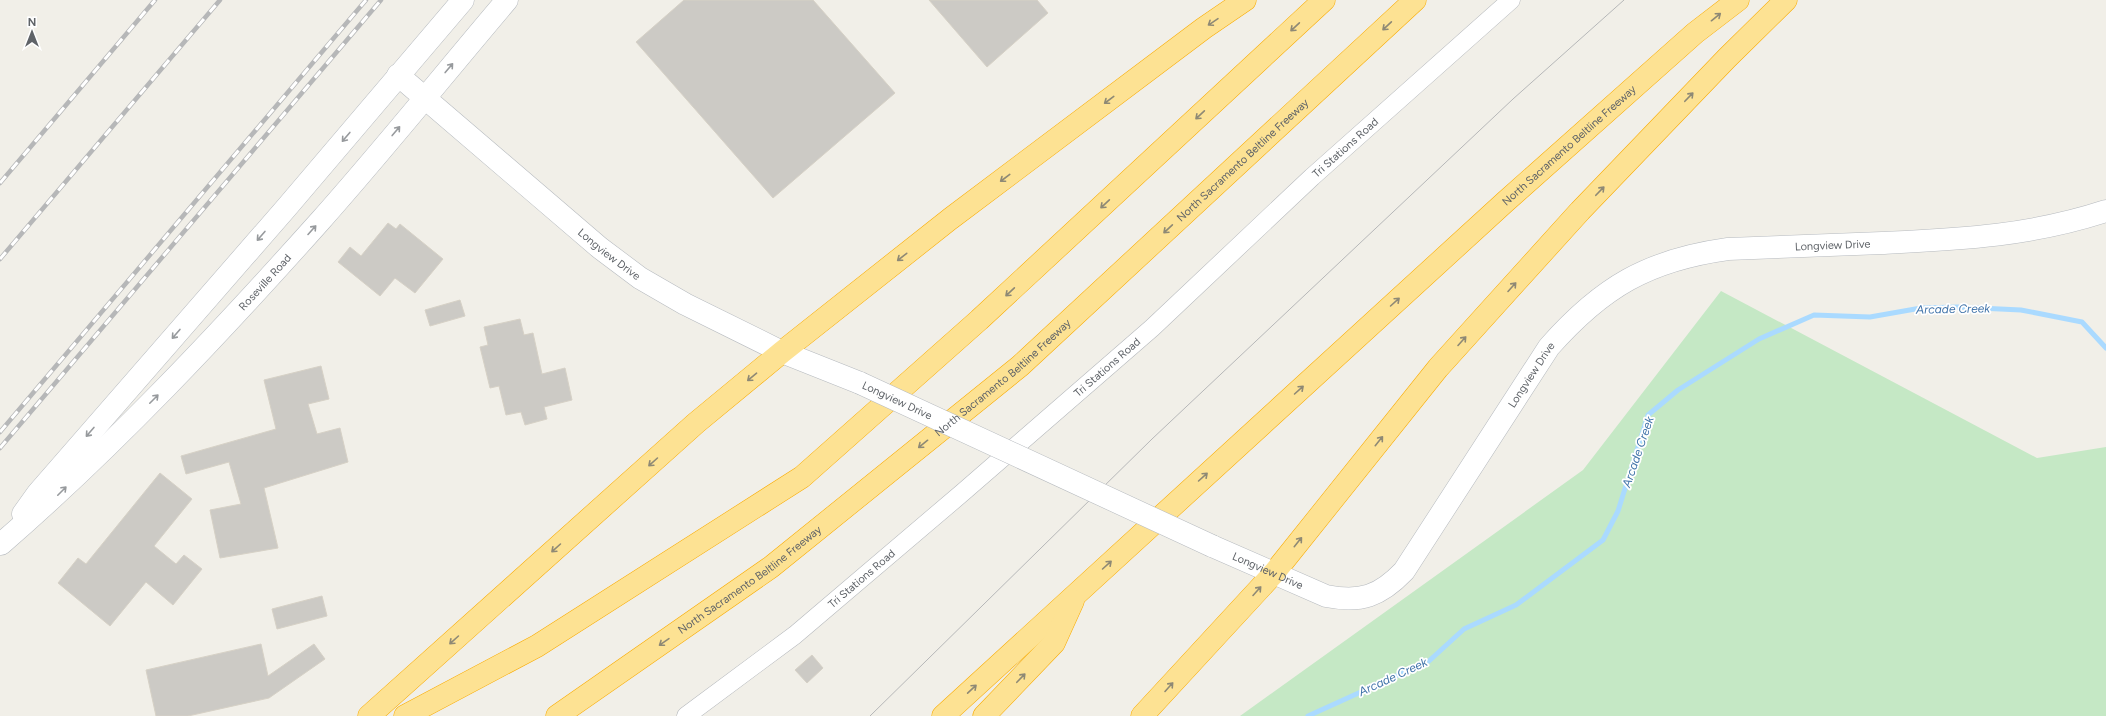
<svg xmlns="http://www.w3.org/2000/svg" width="2106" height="716" font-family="Figtree,sans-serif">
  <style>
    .green { fill: #c5e8c5 }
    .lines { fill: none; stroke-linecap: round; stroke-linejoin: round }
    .stream { stroke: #aadaff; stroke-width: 5 }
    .building { fill: #cccac5; stroke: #d6d1c6 }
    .street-casing { stroke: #b5b8bc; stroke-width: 19 }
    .secondary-casing { stroke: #b6babf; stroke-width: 23 }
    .highway-casing { stroke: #f9ab00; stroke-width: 23 }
    .street { stroke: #fff; stroke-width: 18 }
    .secondary { stroke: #fff; stroke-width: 22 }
    .highway { stroke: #fde293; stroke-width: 22 }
    .tram { stroke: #b6b7b8; stroke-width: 1 }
    .rail-casing { stroke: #b6b7b8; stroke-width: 4.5 }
    .rail { stroke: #fff; stroke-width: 3; stroke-dasharray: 9; stroke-linecap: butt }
    .secondary-bridge-casing { stroke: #b6babf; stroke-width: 23; stroke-linecap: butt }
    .secondary-bridge { stroke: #fff; stroke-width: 22 }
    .oneway { stroke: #8e8975 }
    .oneway2 { stroke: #979a9d }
    .labels { text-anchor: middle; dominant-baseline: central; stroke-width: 3.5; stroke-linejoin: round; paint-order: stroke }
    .street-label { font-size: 11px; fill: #5f6368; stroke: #fff }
    .water-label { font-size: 12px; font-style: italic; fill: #4174aa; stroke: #fff }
  </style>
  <rect width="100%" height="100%" fill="#f1efe8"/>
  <!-- green -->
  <path class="green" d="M1721 291 2037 458 2106 447V716H1240L1583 470Z"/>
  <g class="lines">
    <!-- stream -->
    <path class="stream" d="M1308 716 1429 661 1464 629 1516 605 1603 540 1618 511 1648 415 1678 390 1759 339 1814 315 1870 317 1921 308 1958 307 2021 310 2082 322 2106 348"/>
  </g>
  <!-- building -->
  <path class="building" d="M684 0H813L895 93 773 198 636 42Z
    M929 0H1037L1048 13 987 67Z
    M388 223 396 229 400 224 443 259 415 293 395 278 380 296 338 262 350 247 361 256Z
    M460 300 465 316 430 326 425 310Z
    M520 319 524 335 533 333 542 374 565 368 572 400 544 407 547 419 525 425 521 412 506 415 499 386 490 388 480 347 488 345 484 327Z
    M321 366 329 399 308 404 317 434 340 428 348 462 264 488 278 548 220 558 210 510 241 504 229 462 186 474 181 456 276 429 264 380Z
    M160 473 192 499 154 546 176 564 184 555 202 569 173 605 146 582 110 626 58 583 78 558 86 564Z
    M322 596 327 616 277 629 272 609Z
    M261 644 268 676 314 644 325 659 269 698 188 716H156L146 670Z
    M812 655 823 668 807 683 795 670Z"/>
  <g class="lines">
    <defs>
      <g id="street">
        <path id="s1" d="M686 716 795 635 962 493 1152 328 1312 177 1511 0"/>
      </g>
      <g id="secondary">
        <path id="s2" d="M398 75 600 248 640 278 685 304 782 352 860 383"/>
        <path d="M23 514 38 493 287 207 463 0"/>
        <path id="s3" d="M1 544C115 445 220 333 321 220 385 148 445 73 507 0"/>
        <path id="s4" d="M1212 546 1326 596C1361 603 1380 596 1404 571L1549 347C1602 287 1648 260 1728 249 1780 247 1831 245 1882 243 1961 239 2030 236 2106 211"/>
      </g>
      <g id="highway">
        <path d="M369 716 696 423 782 352 950 219 1204 28 1245 0"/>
        <path d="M405 716 537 646 802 477 979 320 1324 0"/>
        <path id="s5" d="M557 716 771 567 1020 366 1415 0"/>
        <path id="s6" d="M943 716 1505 202 1695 33 1738 0"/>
        <path d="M984 716 1054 643 1073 601"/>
        <path d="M1142 716 1274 573 1438 368 1580 211 1727 58 1786 0"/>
      </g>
    </defs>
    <!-- street casing -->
    <use href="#street" class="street-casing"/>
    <!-- secondary casing -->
    <use href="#secondary" class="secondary-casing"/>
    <!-- highway casing -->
    <use href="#highway" class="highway-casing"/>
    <!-- street -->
    <use href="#street" class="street"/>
    <!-- secondary -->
    <use href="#secondary" class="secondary"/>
    <!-- highway -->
    <use href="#highway" class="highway"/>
    <!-- tram -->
    <path class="tram" d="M870 716 1152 439 1513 99 1624 0"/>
    <defs>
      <path id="rail" d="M0 183 155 0
        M0 259 220 0
        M0 432 366 0
        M0 448 381 0"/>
    </defs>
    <!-- rail casing -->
    <use href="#rail" class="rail-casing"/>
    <!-- rail -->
    <use href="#rail" class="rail"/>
    <defs>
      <g id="secondary-bridge">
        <path id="s7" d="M860 383 1212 546"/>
      </g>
    </defs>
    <!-- secondary-bridge casing -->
    <use href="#secondary-bridge" class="secondary-bridge-casing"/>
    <!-- secondary-bridge -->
    <use href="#secondary-bridge" class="secondary-bridge"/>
  </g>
  <!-- one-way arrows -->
  <defs><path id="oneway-shaft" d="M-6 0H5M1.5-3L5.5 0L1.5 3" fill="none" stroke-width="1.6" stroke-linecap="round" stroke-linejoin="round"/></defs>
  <g class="oneway">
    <use href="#oneway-shaft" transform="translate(1716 17) rotate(-39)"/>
    <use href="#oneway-shaft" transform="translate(1213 22) rotate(146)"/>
    <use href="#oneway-shaft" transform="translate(1387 26) rotate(137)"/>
    <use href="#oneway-shaft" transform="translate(1295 27) rotate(137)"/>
    <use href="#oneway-shaft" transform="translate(1689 97) rotate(-46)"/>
    <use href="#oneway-shaft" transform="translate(1109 100) rotate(143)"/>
    <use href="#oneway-shaft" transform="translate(1200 115) rotate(137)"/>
    <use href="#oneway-shaft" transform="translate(1005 178) rotate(143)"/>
    <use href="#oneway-shaft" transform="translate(1600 191) rotate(-46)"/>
    <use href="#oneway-shaft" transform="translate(1105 204) rotate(137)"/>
    <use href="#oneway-shaft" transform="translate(1168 229) rotate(137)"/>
    <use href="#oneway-shaft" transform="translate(902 257) rotate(142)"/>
    <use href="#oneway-shaft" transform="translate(1512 287) rotate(-48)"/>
    <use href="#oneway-shaft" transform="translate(1010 292) rotate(137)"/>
    <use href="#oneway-shaft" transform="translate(1395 302) rotate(-42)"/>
    <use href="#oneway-shaft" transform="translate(1462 341) rotate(-48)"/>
    <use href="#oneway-shaft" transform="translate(752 377) rotate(140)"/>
    <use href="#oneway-shaft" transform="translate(1299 390) rotate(-42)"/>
    <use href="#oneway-shaft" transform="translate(1379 441) rotate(-51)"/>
    <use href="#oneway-shaft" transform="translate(923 444) rotate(141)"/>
    <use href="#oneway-shaft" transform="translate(653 462) rotate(138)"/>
    <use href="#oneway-shaft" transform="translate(1203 477) rotate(-42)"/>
    <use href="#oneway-shaft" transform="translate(1298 542) rotate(-51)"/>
    <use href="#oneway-shaft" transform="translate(556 548) rotate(138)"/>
    <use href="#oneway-shaft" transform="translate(1107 565) rotate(-42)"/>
    <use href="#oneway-shaft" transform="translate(1257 591) rotate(-48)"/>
    <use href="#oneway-shaft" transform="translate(454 640) rotate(138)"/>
    <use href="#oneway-shaft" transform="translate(664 642) rotate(145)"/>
    <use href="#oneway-shaft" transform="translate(1021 678) rotate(-46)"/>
    <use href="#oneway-shaft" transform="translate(1169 687) rotate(-48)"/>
    <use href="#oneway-shaft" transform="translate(972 689) rotate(-43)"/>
  </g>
  <g class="oneway2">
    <use href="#oneway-shaft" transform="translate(449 68) rotate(-50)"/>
    <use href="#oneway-shaft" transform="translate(396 131) rotate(-50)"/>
    <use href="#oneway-shaft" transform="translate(346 137) rotate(130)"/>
    <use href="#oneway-shaft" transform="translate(312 230) rotate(-48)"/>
    <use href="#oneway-shaft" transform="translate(261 236) rotate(131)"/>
    <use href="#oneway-shaft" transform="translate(176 334) rotate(131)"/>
    <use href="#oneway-shaft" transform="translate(154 399) rotate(-45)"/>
    <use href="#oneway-shaft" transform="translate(90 432) rotate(131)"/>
    <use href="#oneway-shaft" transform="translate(62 491) rotate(-45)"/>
  </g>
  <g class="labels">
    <!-- street labels -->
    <g class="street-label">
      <text stroke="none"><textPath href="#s6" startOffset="847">North Sacramento Beltline Freeway</textPath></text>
      <text stroke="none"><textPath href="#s1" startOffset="871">Tri Stations Road</textPath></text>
      <text stroke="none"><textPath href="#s5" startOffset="884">North Sacramento Beltline Freeway</textPath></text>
      <text stroke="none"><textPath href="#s4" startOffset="792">Longview Drive</textPath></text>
      <text stroke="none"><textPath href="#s2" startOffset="277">Longview Drive</textPath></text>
      <text stroke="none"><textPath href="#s3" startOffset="372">Roseville Road</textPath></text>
      <text stroke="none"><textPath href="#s1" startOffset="547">Tri Stations Road</textPath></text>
      <text stroke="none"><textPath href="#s4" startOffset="445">Longview Drive</textPath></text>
      <text stroke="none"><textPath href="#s5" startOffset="560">North Sacramento Beltline Freeway</textPath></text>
      <text stroke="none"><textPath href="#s7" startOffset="41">Longview Drive</textPath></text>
      <text stroke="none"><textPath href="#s4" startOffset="61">Longview Drive</textPath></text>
      <text stroke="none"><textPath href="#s5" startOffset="236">North Sacramento Beltline Freeway</textPath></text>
      <text stroke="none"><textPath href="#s1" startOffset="223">Tri Stations Road</textPath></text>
    </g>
    <!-- water labels -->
    <g class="water-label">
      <text transform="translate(1953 309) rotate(-1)">Arcade Creek</text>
      <text transform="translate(1638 452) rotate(-71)">Arcade Creek</text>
      <text transform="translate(1393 677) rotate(-25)">Arcade Creek</text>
    </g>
  </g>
  <!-- north arrow -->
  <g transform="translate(32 32)" stroke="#ffffff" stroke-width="3" paint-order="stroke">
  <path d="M0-3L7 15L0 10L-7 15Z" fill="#5f6368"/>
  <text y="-6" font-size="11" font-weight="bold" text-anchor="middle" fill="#5f6368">N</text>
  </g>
</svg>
